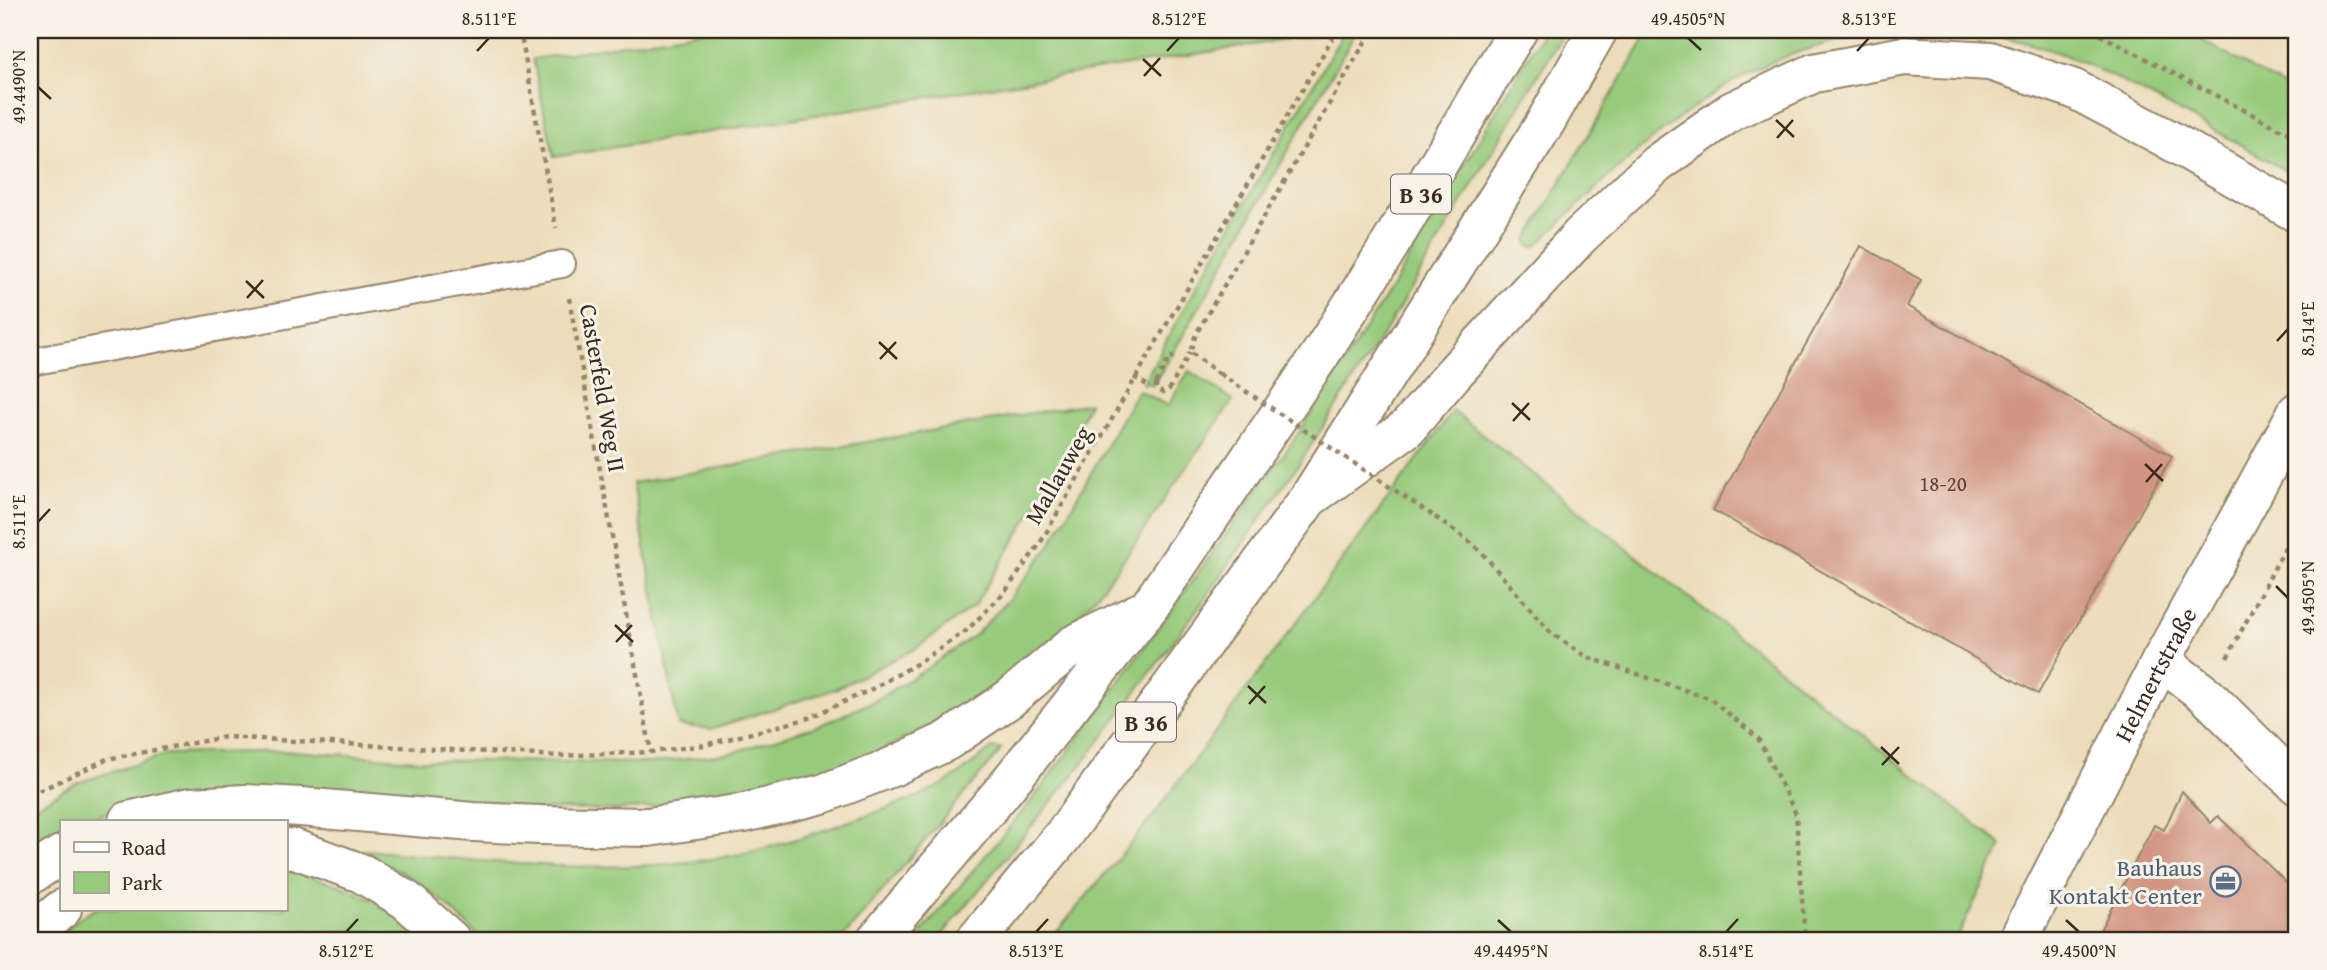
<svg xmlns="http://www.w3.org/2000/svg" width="2327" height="970" font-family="'Gentium Book Plus',serif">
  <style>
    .green { fill: #97cb7c; stroke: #697a4d; stroke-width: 2 }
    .building { fill: #d19582 }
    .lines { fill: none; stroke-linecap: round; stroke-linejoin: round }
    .service-casing { stroke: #94846c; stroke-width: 30 }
    .minor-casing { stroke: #94846c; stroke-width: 42 }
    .tertiary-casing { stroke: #94846c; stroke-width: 42 }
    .trunk-casing { stroke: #94846c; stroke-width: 42 }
    .path { stroke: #94846c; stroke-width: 4.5; stroke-dasharray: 5 5; stroke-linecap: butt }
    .service { stroke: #fff; stroke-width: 26 }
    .minor { stroke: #fff; stroke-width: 38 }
    .tertiary { stroke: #fff; stroke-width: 38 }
    .trunk { stroke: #fff; stroke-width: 38 }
    .path-bridge { stroke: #94846c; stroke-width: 4.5; stroke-dasharray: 5 5; stroke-linecap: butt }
    .ticks { fill: none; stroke: #3b2a1e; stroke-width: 2.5 }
    .labels { text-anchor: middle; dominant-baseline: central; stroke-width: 6; stroke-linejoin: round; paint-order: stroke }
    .number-label { font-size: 21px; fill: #604537 }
    .shield { fill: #f7f3e8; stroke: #73665b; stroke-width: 2 }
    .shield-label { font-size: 23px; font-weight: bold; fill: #3b2a1e }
    .street-label { font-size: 24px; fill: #3b2a1e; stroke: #f7f3e8 }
    .service-label { font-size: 24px; fill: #4e5e75; stroke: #f7f3e8; text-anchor: end }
    .neatline { fill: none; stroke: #3b2a1e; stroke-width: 2.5 }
    .ticks-label { font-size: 18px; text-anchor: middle; fill: #3b2a1e }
  </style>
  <rect width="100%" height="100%" fill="#f7f3e8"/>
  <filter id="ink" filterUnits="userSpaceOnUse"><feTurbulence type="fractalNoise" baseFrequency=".0143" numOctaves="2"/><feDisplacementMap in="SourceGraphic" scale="14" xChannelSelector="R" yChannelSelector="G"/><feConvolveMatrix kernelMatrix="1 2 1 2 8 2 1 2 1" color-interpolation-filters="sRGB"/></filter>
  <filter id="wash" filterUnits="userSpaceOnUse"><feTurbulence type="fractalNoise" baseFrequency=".00686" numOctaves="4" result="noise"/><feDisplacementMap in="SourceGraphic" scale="28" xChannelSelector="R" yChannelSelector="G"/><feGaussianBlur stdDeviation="1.57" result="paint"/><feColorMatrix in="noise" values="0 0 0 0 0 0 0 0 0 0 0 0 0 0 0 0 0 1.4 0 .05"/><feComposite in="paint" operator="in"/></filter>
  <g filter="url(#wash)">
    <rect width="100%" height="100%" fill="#ecddba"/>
    <!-- green -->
    <path class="green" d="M708 30H1329L1327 33 554 157 533 59Z
      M1345 30H1357L1173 353 1152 386 1148 382 1144 385 1143 383 1188 301Z
      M1544 30H1565L1386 330 1299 464 1199 607 1088 757 938 940H915L1028 805 1086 728 1298 434 1395 282Z
      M1650 30H2184L2297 94V178C2247 147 2196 120 2144 93 2113 77 2071 55 2038 46 2017 40 1993 33 1971 31 1890 26 1807 40 1736 80 1661 124 1599 185 1537 245L1533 247 1528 244 1527 240Z
      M1189 371 1233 400C1208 436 1183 473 1158 509 1136 543 1113 577 1086 607 1002 701 856 776 733 797 694 804 656 807 617 810L125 805 87 821H61V836L30 858V809L77 783 168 754 293 751 417 760 653 763 731 753 823 724 874 701 923 671 976 634 1010 598 1049 547 1138 390 1168 406Z
      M1089 403 1058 470 974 606 915 649 835 689 711 729 678 725 633 483Z
      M1453 411 2002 845 1956 940H1050L1150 820Z
      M992 748 1002 749 841 940H482L447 905 411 877 383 864 366 850C488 862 614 878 736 855 774 847 811 835 847 822 880 811 915 800 945 783 962 774 977 760 992 748Z
      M285 870 337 884 377 902 428 940H53L81 917 95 909H285Z"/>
    <g id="blocks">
      <!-- building -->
      <path class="building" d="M1861 246 1921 280 1907 306 2172 456 2038 694 1713 510Z
        M2182 791 2211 823 2218 816 2297 893V940H2095L2154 825 2164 830Z"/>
    </g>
  </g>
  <g filter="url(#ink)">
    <use href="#blocks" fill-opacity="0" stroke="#94846c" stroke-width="2"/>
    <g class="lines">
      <defs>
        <path id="service" d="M30 362 562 264"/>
        <path id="minor" d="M2161 661 2207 696 2297 785"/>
        <g id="tertiary">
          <path id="s1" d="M2018 940 2161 661 2297 412"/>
        </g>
        <path id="trunk" d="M1309 498 1407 428 1453 374 1580 236 1657 164 1732 111 1814 73 1904 56 1990 61 2074 89 2166 138 2297 213
          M128 821 190 807 245 804 301 807 473 822 540 825 648 827 744 813 822 794 892 767 947 741 1009 699 1073 645 1138 613
          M285 848 295 849 361 873 406 900 451 940
          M30 875 61 855
          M30 939 38 929 62 909
          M876 940 1001 793 1149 607 1320 355 1388 248 1518 30
          M976 940 1062 837 1309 498 1545 123 1598 30"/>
      </defs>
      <!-- service casing -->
      <use href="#service" class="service-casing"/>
      <!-- minor casing -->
      <use href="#minor" class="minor-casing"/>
      <!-- tertiary casing -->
      <use href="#tertiary" class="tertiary-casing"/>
      <!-- trunk casing -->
      <use href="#trunk" class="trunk-casing"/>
      <!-- path -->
      <path class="path" d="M520 30 556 228
        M2091 30 2282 130 2297 136
        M569 298 651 752
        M1220 374 1190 352 1196 334 1372 30
        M1134 377 1147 385
        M1156 383 1169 358 1174 356
        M1169 390 1190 352
        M1435 517 1469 541 1483 554 1551 633 1587 657 1711 699 1758 738 1796 814 1805 940
        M2227 658 2297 525
        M30 795 107 759 225 737 557 756 651 752 705 745 806 719 870 690 918 663 966 631 1004 593 1039 545 1337 30"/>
      <!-- service -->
      <use href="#service" class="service"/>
      <!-- minor -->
      <use href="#minor" class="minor"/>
      <!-- tertiary -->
      <use href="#tertiary" class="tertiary"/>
      <!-- trunk -->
      <use href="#trunk" class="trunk"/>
      <!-- path-bridge -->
      <path class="path-bridge" d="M1220 374 1435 517
        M1156 383V389L1163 393 1169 390"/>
    </g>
  </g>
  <!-- ticks -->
  <path class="ticks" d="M1688 38 1701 50M477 51 489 38M1167 51 1179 38M1857 51 1869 38M1143 59 1161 76M1144 76 1160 58M38 87 51 99M1776 120 1794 137M1777 138 1793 120M246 281 264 298M247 298 263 280M2277 341 2288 329M879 342 897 359M880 359 896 342M1512 403 1530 420M1513 421 1529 403M2145 464 2163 481M2146 482 2162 464M38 522 50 509M2276 586 2288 598M615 625 633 642M616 642 632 625M1248 686 1266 703M1249 704 1265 686M1881 747 1899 764M1882 765 1899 747M1498 920 1511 932M2066 920 2079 932M346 932 358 919M1036 932 1048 919M1726 932 1738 919"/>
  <!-- icons -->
  <defs>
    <symbol id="office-ring" viewBox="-11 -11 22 22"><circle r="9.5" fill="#f7f3e8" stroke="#5c6f8a" stroke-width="1.5"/><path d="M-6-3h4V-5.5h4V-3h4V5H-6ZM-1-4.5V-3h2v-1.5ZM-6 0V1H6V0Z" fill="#5c6f8a"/></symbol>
  </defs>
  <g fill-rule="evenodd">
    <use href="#office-ring" x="2208" y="864" width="35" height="35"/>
  </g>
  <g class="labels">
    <!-- number labels -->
    <g class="number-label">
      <text x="1943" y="483">18-20</text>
    </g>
    <!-- shield labels -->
    <g class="shield">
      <rect x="1391" y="174.5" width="60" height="39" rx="5"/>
      <rect x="1116" y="702.5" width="60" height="39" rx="5"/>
    </g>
    <g class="shield-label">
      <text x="1421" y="194">B 36</text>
      <text x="1146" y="722">B 36</text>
    </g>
    <!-- street labels -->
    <g class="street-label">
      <text transform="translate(603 388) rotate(80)">Casterfeld Weg II</text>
      <text transform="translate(1058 475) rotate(-60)">Mallauweg</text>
      <text stroke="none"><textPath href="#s1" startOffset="299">Helmertstraße</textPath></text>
    </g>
    <!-- service labels -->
    <g class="service-label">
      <text x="2202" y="867">Bauhaus<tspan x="2202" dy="28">Kontakt Center</tspan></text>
    </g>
  </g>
  <!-- margin -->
  <rect width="2327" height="970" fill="none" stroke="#f7f3e8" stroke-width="77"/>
  <!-- legend -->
  <rect x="60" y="820" width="228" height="91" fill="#f7f3e8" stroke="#aca397" stroke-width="2"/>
  <rect x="74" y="842" width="35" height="10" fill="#ffffff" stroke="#aca397" stroke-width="2"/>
  <text x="122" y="855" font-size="21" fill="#3b2a1e">Road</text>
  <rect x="74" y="872" width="35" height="21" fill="#97cb7c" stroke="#aca397" stroke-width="2"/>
  <text x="122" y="890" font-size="21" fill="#3b2a1e">Park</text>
  <rect x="38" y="38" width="2250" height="894" class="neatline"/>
  <g class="ticks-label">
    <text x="489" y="25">8.511°E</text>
    <text x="1179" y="25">8.512°E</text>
    <text x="1688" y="25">49.4505°N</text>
    <text x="1869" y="25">8.513°E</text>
    <text transform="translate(19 87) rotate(-90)" y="6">49.4490°N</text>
    <text transform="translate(2308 329) rotate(-90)" y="6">8.514°E</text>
    <text transform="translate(19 522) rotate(-90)" y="6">8.511°E</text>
    <text transform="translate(2308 598) rotate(-90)" y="6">49.4505°N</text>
    <text x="346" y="957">8.512°E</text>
    <text x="1036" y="957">8.513°E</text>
    <text x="1511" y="957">49.4495°N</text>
    <text x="1726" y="957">8.514°E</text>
    <text x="2079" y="957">49.4500°N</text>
  </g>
</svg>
